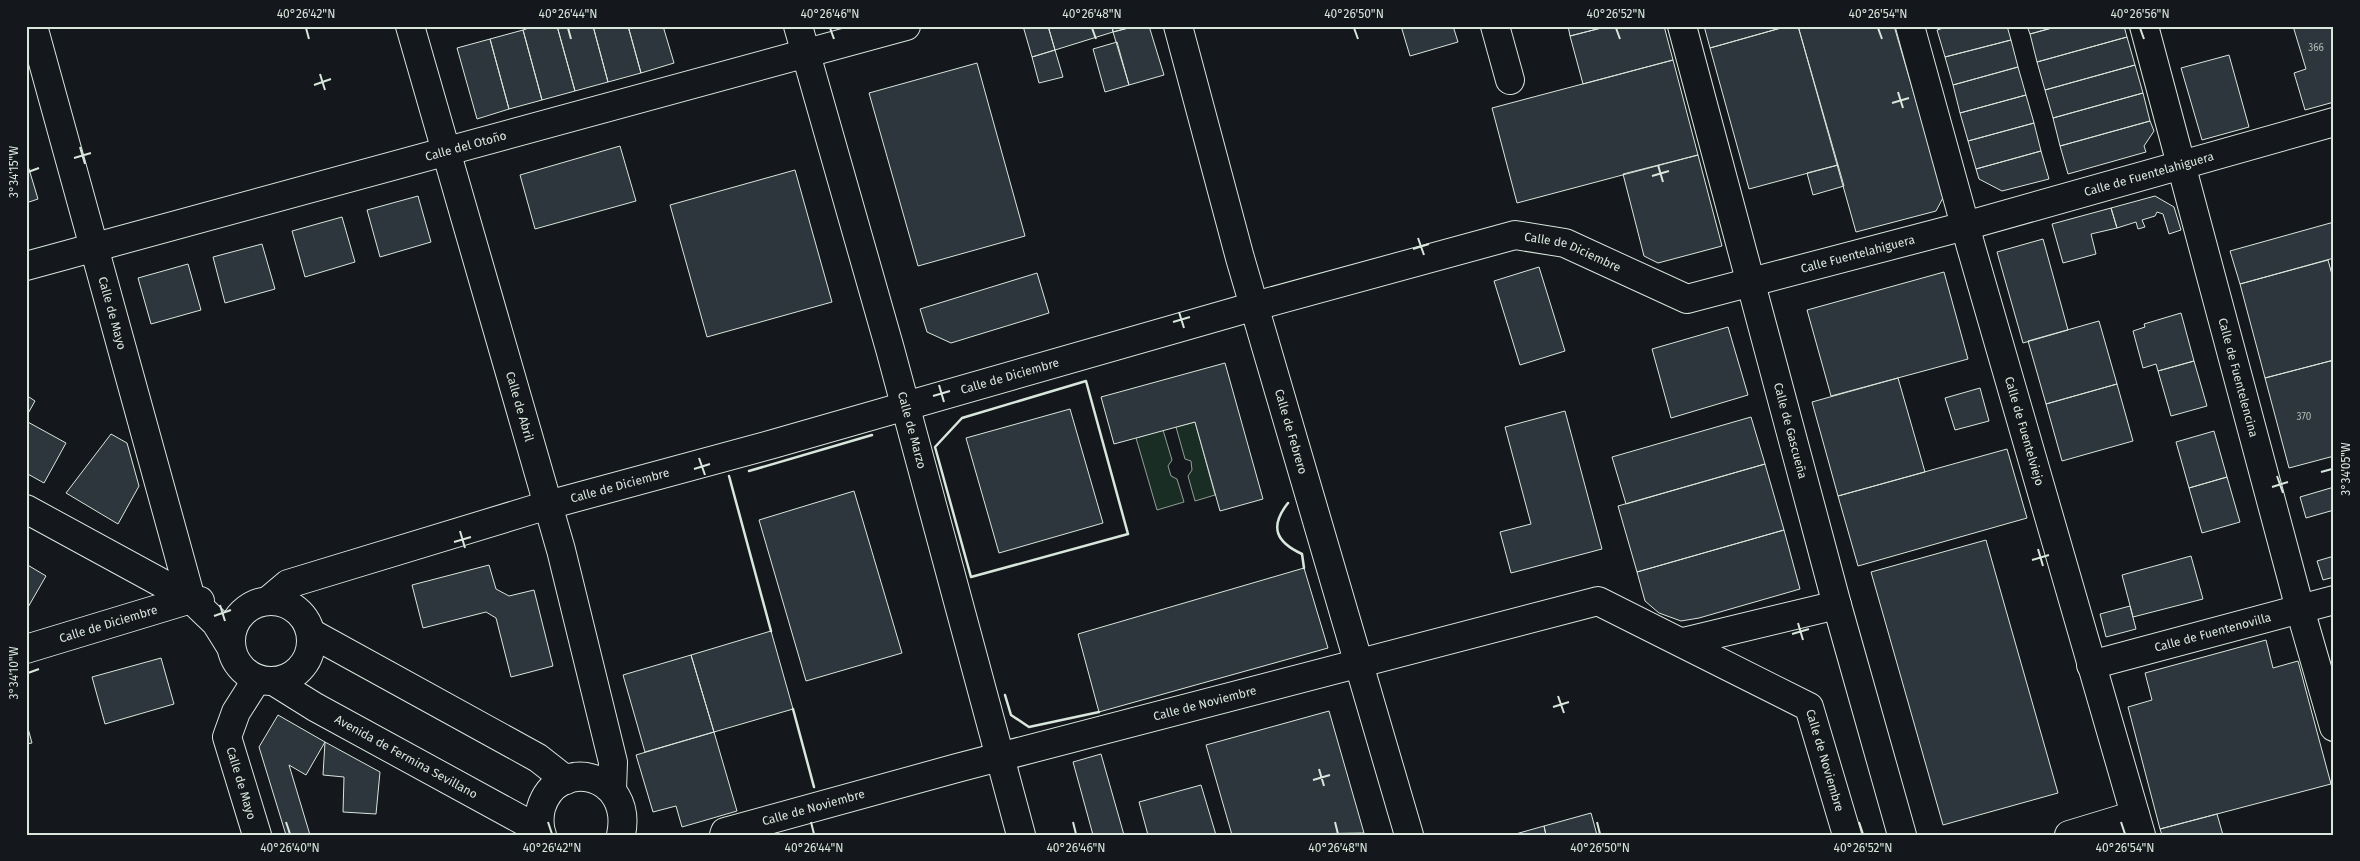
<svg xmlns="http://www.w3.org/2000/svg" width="2360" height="861" font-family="'Fira Sans',sans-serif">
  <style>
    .green { fill: #1a2d24; stroke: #939e99 }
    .building { fill: #2c363c; stroke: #d8e6dc }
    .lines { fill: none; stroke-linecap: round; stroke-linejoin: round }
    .minor-casing { stroke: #d8e6dc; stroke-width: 30 }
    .minor { stroke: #14181c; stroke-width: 28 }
    .wall { stroke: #d8e6dc; stroke-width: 2.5 }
    .ticks { fill: none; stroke: #d8e6dc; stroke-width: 2 }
    .labels { text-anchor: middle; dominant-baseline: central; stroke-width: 4; stroke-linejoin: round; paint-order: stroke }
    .number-label { font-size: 10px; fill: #adbab4 }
    .street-label { font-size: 12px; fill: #d8e6dc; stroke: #14181c }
    .neatline { fill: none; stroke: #d8e6dc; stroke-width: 2 }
    .ticks-label { font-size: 12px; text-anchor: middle; fill: #d8e6dc }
  </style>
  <rect width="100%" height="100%" fill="#14181c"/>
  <!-- green -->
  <path class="green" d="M1195 422 1215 495 1195 501 1188 476 1192 470 1191 461 1185 459 1176 427Z
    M1163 430 1172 460 1168 466 1171 476 1177 479 1184 502 1157 510 1136 438Z"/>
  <!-- building -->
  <path class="building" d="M535 26H557L575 91 542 100 523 30Z
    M557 26H593L608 82 575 91Z
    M593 26H628L641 73 608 82Z
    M628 26H663L674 63 641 73Z
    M1023 26H1048L1055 50 1032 57Z
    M1048 26H1112L1113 32 1055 50Z
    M1112 26H1136L1113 32Z
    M1136 26H1149L1164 75 1129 85 1113 32Z
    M1401 26H1453L1458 42 1410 56Z
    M1568 26H1609L1570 36Z
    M1609 26H1664L1673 60 1583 84 1570 36Z
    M1704 26H1788L1710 48Z
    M1788 26H1798L1838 165 1749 189 1710 48Z
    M1798 26H1894L1944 196 1936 211 1856 232Z
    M1950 26H2007L2011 40 1945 57 1937 30Z
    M2027 26H2059L2030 34Z
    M2059 26H2124L2127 37 2037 62 2030 34Z
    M2293 26H2334V102L2305 110 2294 73 2306 69Z
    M523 30 542 100 509 109 490 39Z
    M2127 37 2135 65 2045 90 2037 62Z
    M490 39 509 109 477 119 457 48Z
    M2011 40 2018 67 1953 85 1945 57Z
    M1117 42 1129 85 1105 92 1093 49Z
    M1055 50 1063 77 1039 83 1032 57Z
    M2229 55 2249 127 2202 140 2181 68Z
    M1673 60 1698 155 1517 203 1492 108Z
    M977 63 1025 236 918 266 869 93Z
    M2135 65 2143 93 2053 118 2045 90Z
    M2018 67 2026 95 1960 113 1953 85Z
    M2143 93 2150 121 2060 146 2053 118Z
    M2026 95 2034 123 1968 141 1960 113Z
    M2150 121 2154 131 2144 146 2146 152 2068 174 2060 146Z
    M2034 123 2041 151 1976 169 1968 141Z
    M620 146 636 201 535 229 520 175Z
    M2041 151 2049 179 2002 191 1979 179 1976 169Z
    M1698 155 1722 246 1658 263 1644 256 1623 174Z
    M26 159 38 199 26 203Z
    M1838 165 1844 186 1813 195 1807 173Z
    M795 170 832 302 707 337 670 205Z
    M418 196 431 242 380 257 367 210Z
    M2155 196 2174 207 2181 230 2169 234 2163 214 2157 212 2155 216 2142 220 2145 227 2138 229 2136 222 2117 228 2111 208Z
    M2111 208 2117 228 2091 234 2096 254 2063 263 2052 224Z
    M342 217 355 262 305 277 292 231Z
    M2334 222V258L2240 284 2230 251Z
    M2043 239 2068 330 2023 343 1997 252Z
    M262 244 275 289 225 303 213 257Z
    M2328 260 2334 282V360L2265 378 2240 284Z
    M188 264 201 310 151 324 138 278Z
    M1539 267 1565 351 1520 365 1494 281Z
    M1944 272 1968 359 1831 396 1807 310Z
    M1037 273 1049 313 951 343 927 332 920 309Z
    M2181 313 2194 361 2158 371 2156 364 2143 368 2133 331 2145 327 2144 324Z
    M2099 321 2117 384 2046 404 2028 341Z
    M1728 327 1748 395 1671 418 1652 349Z
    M2334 360V456L2289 468 2265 378Z
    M2194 361 2207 406 2171 416 2158 371Z
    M1225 363 1263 499 1220 511 1195 422 1114 444 1101 397Z
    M1898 378 1925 472 1838 496 1812 402Z
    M2117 384 2133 441 2062 461 2046 404Z
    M1980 388 1989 421 1955 430 1945 398Z
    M26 395 35 401 26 417Z
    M1070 409 1103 523 999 553 966 438Z
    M1565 411 1602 549 1511 573 1500 532 1531 524 1505 427Z
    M1751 417 1765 464 1626 504 1612 457Z
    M26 421 66 443 44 483 26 473Z
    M2214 431 2227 477 2189 488 2176 442Z
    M111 434 127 443 139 486 118 524 66 493Z
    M2007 449 2027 518 1858 566 1838 496Z
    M1765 464 1784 530 1637 572 1618 506Z
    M2227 477 2240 522 2202 533 2189 488Z
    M2334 487V510L2306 518 2300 497Z
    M854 491 902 653 806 681 759 520Z
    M1784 530 1800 589 1699 618 1681 621 1659 613 1645 601 1637 572Z
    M1986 540 2058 793 1943 825 1871 572Z
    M2191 556 2203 599 2133 617 2122 575Z
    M2334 556V577L2323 580 2317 561Z
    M26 564 46 576 27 609H26Z
    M489 565 496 589 509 596 534 590 553 666 511 677 496 618 486 612 423 628 412 585Z
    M1304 568 1328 648 1099 712 1078 634Z
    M2130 606 2136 629 2106 637 2100 614Z
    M771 631 793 709 714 732 691 655Z
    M2266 640 2273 668 2298 661 2331 784 2160 829 2128 707 2152 700 2145 673Z
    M691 655 714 732 645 752 623 675Z
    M161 658 174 704 105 724 92 677Z
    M1329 711 1364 833 1232 835 1206 745Z
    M278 715 325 742 306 775 289 765 310 835H286L259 747Z
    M26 721 32 743 26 744Z
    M714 732 737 811 682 827 676 806 653 812 636 755Z
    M325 742 380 772 376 814 343 812 344 777 323 775Z
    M1101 754 1124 835H1093L1073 762Z
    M1201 785 1216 835H1148L1139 802Z
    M1591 813 1597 835H1546L1544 826Z
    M2217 814 2223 835H2162L2160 829Z
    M1544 826 1546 835H1512Z"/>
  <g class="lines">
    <defs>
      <g id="minor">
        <path id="s1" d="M33 26 191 599"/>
        <path id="s2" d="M410 26 561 550 613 762 612 790"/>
        <path id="s3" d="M798 26 890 349 1021 835"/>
        <path id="s4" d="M1178 26 1240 258 1409 835"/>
        <path d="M1495 26 1510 80"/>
        <path id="s5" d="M1682 26 1837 605 1902 835"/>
        <path id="s6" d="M1910 26 1971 247 2141 835"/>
        <path id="s7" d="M2144 26 2300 609 2334 727"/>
        <path id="s8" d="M26 266 906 26"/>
        <path d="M26 509 191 599 216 623 231 647"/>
        <path id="s9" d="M269 600 288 584 548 505 773 444 1255 306 1515 235 1565 243 1687 299 1965 226 2334 122"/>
        <circle cx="271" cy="641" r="40"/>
        <path d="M311 633 538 758 566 780"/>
        <path d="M1683 642 1837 605"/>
        <path id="s10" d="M26 649 191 599 200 601"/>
        <path id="s11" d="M2091 665 2334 600"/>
        <path id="s12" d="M257 679 236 712 227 737 257 835"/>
        <path id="s13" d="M275 682 315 707 540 830"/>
        <path d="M542 835C539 827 539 817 541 808 557 755 634 773 621 835"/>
        <path id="s14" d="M724 835 725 832 957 768 1598 601 1809 707 1847 835"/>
        <path d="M2069 835 2135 815"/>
      </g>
    </defs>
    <!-- minor casing -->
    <use href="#minor" class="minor-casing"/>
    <!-- minor -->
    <use href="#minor" class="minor"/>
    <!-- wall -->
    <path class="wall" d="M1086 381 1128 534 971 577 935 447 962 418Z
      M749 471 872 435
      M729 476 771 631
      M1288 503C1269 527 1276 542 1302 554L1304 568
      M1005 695 1011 715 1029 727 1099 712
      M793 709 814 787"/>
  </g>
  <!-- ticks -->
  <path class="ticks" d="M306 28 309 39M568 28 571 39M830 28 834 39M1092 28 1096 39M1354 28 1358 39M1616 28 1620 39M1878 28 1882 39M2140 28 2144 39M320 74 325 90M314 85 331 79M1898 92 1903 108M1892 103 1909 98M80 147 85 164M74 158 91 153M1658 165 1663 182M28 172 39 168M1652 176 1669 171M1418 238 1424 255M1413 249 1429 244M1179 312 1184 328M1173 322 1190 317M939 385 944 402M933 396 950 391M699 458 705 475M694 469 710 464M2321 472 2332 469M2277 476 2283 493M2272 487 2288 482M460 531 465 548M454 542 471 537M2038 549 2043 566M2032 560 2049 555M220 605 225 621M214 616 231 610M1798 623 1803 640M1792 634 1809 629M28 673 39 669M1558 696 1564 713M1553 707 1569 702M1319 769 1324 786M1313 780 1330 775M286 822 290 834M548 822 552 834M811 822 814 834M1073 822 1076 834M1335 822 1338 834M1597 822 1600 834M1859 822 1863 834M2121 822 2125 834"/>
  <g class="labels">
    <!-- number labels -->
    <g class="number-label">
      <text x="2316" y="48">366</text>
      <text x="2304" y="417">370</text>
    </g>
    <!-- street labels -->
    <g class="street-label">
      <text stroke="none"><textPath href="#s8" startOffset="456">Calle del Otoño</textPath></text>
      <text stroke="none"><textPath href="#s9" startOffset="1964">Calle de Fuentelahiguera</textPath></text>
      <text stroke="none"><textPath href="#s9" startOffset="1361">Calle de Diciembre</textPath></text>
      <text stroke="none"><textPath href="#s9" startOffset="1662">Calle Fuentelahiguera</textPath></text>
      <text stroke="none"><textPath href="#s1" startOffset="298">Calle de Mayo</textPath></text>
      <text stroke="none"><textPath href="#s9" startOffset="776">Calle de Diciembre</textPath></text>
      <text stroke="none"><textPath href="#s7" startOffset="364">Calle de Fuentelencina</textPath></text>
      <text stroke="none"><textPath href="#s2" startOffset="396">Calle de Abril</textPath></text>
      <text stroke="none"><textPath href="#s3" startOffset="420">Calle de Marzo</textPath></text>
      <text stroke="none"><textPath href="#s4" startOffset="421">Calle de Febrero</textPath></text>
      <text stroke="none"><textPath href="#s5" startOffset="419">Calle de Gascueña</textPath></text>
      <text stroke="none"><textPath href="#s6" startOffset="421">Calle de Fuentelviejo</textPath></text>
      <text stroke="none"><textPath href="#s9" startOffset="371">Calle de Diciembre</textPath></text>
      <text stroke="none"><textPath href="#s10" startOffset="86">Calle de Diciembre</textPath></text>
      <text stroke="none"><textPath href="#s11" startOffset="126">Calle de Fuentenovilla</textPath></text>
      <text stroke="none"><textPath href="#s14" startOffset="500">Calle de Noviembre</textPath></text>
      <text stroke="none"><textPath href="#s13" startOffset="151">Avenida de Fermina Sevillano</textPath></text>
      <text stroke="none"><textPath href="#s14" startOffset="1198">Calle de Noviembre</textPath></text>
      <text stroke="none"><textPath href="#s12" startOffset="114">Calle de Mayo</textPath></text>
      <text stroke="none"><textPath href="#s14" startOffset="95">Calle de Noviembre</textPath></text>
    </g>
  </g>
  <!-- border -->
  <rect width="2360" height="861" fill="none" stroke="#14181c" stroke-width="55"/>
  <rect x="28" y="28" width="2304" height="806" class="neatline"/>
  <g class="ticks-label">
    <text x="306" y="18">40°26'42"N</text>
    <text x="568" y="18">40°26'44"N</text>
    <text x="830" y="18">40°26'46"N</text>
    <text x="1092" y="18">40°26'48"N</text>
    <text x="1354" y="18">40°26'50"N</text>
    <text x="1616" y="18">40°26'52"N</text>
    <text x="1878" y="18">40°26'54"N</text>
    <text x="2140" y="18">40°26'56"N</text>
    <text transform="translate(14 172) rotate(-90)" y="4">3°34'15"W</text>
    <text transform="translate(2346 469) rotate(-90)" y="4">3°34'05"W</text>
    <text transform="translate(14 673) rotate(-90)" y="4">3°34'10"W</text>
    <text x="290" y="852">40°26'40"N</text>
    <text x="552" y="852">40°26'42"N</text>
    <text x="814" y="852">40°26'44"N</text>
    <text x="1076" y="852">40°26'46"N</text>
    <text x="1338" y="852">40°26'48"N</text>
    <text x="1600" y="852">40°26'50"N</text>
    <text x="1863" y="852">40°26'52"N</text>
    <text x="2125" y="852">40°26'54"N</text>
  </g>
</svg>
